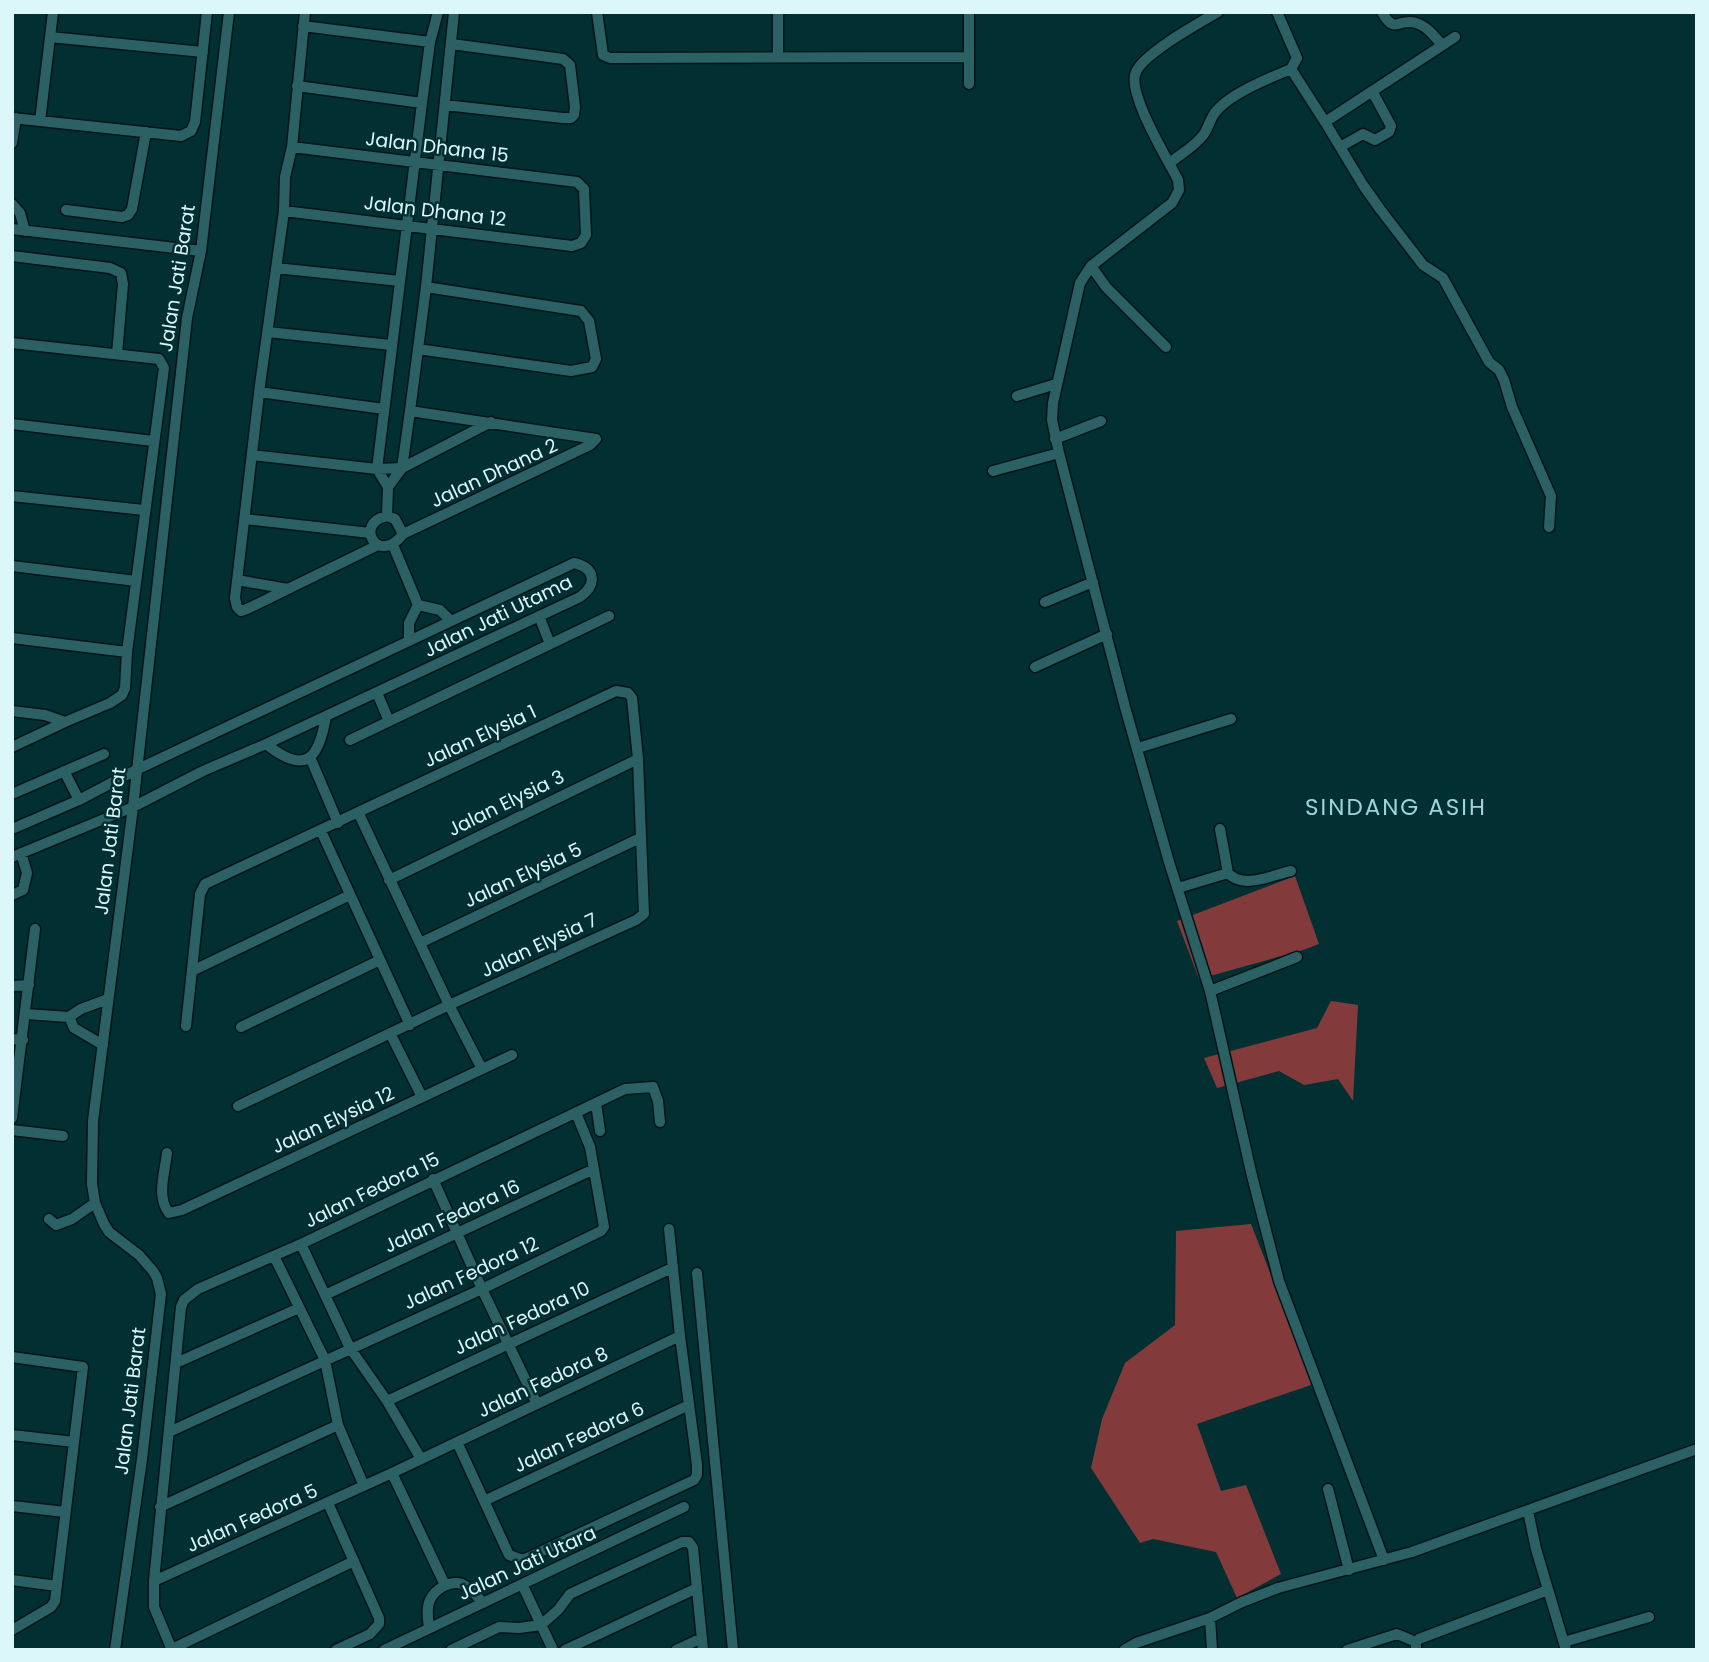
<svg xmlns="http://www.w3.org/2000/svg" width="1709" height="1662" font-family="Poppins,sans-serif">
  <style>
    .forest { fill: #823b3a }
    .lines { fill: none; stroke-linecap: round; stroke-linejoin: round }
    .minor-casing { stroke: #001517; stroke-width: 13 }
    .minor { stroke: #2b6165; stroke-width: 10 }
    .labels { text-anchor: middle; dominant-baseline: central; stroke-width: 5; stroke-linejoin: round; paint-order: stroke }
    .street-label { font-size: 19px; fill: #dcf7f9; stroke: #022f32 }
    .quarter-label { font-size: 23px; letter-spacing: 2px; fill: #9dd4d9; stroke: #022f32 }
  </style>
  <rect width="100%" height="100%" fill="#022f32"/>
  <!-- forest -->
  <path class="forest" d="M1295 876 1319 944 1303 950 1199 979 1177 921Z
    M1331 1001 1358 1005 1353 1101 1338 1079 1304 1085 1279 1071 1217 1088 1204 1058 1317 1028Z
    M1251 1224 1314 1384 1197 1424 1221 1491 1246 1485 1281 1574 1237 1598 1216 1552 1153 1539 1140 1543 1091 1468 1102 1419 1125 1363 1175 1325 1176 1231Z"/>
  <g class="lines">
    <defs>
      <path id="minor" d="M305 12 292 147 285 177 284 211 260 385 235 598 237 607 241 611 247 609 378 545
        M597 12 603 55 610 58 969 57
        M778 12V57
        M969 12V84
        M1218 12C1199 23 1144 53 1136 72 1126 92 1168 160 1178 180L1179 190 1172 203 1091 266 1080 283 1053 403 1052 420 1059 453 1125 707 1169 862 1210 991 1252 1176 1279 1281 1384 1560
        M1277 12 1297 58 1291 69 1325 122 1455 37
        M1382 12C1395 36 1399 17 1416 23 1427 26 1435 37 1442 45
        M303 26 430 42
        M50 37 203 52
        M297 86 422 103
        M445 105 563 118H571L574 115 575 107 570 65 563 59 452 44
        M12 118 181 136 191 131 195 122 207 12
        M40 121 53 12
        M1325 122 1363 185 1380 209 1423 265 1443 278 1489 362 1499 370 1504 380 1512 407 1551 496 1549 527
        M12 143 16 118
        M1340 147 1363 134 1375 140 1389 132 1391 126 1372 91
        M1170 163C1181 153 1195 147 1204 134 1208 128 1210 120 1214 114 1227 95 1269 78 1291 69
        M12 204 20 213 25 231
        M66 210 122 217 128 215 132 209 146 132
        M284 211 572 246 581 243 586 235 584 189 577 182 292 147
        M12 229 201 251
        M12 256 110 268 121 273 123 284 117 354
        M1091 266 1106 287 1166 347
        M276 268 400 281
        M268 332 391 345
        M12 343 159 359 164 368 127 652 125 688 122 695 110 703 65 722 12 747
        M418 349 571 371 592 367 596 359 589 321 581 311 426 287
        M259 392 384 409
        M1017 396 1056 384
        M410 411 596 439
        M12 424 153 441
        M1055 439 1101 421
        M252 455 377 469 402 468 491 422
        M993 471 1059 453
        M388 487 402 468 410 411 426 287 454 12
        M12 496 144 510
        M387 516 388 487 377 469 422 103 430 42 438 12
        M387 516 395 519 403 534C378 567 353 523 387 516Z
        M245 519 370 533
        M403 534 590 445 596 439
        M393 545 418 605
        M12 566 136 581
        M237 580 288 589
        M1045 602 1093 582
        M418 605 440 610 451 621
        M539 616 550 644
        M12 638 127 652
        M409 641V623L418 605
        M1035 667 1107 634
        M377 693 389 721
        M12 711 45 715 65 722
        M350 740 609 616
        M266 744C306 776 319 759 326 716
        M1138 748 1231 719
        M310 757 338 823
        M64 771 79 800
        M12 794 104 754
        M358 812 449 1005 482 1069
        M12 829 79 800 136 770 574 563C596 568 597 585 580 597L266 744 203 771 133 807 12 857
        M1220 829 1228 873
        M321 831 410 1025
        M389 880 638 759
        M1178 888 1228 873C1243 890 1272 875 1291 871
        M12 895 23 890 27 873 21 853
        M420 943 640 838
        M192 971 350 895
        M12 986 29 985
        M1210 991 1297 957
        M26 1014 69 1017
        M186 1026 200 894 205 884 616 691 628 693 632 698 638 759 644 914 636 920 449 1005 238 1106
        M241 1027 380 960
        M391 1035 422 1097
        M12 1039 23 1040
        M103 1045 74 1028 69 1017 81 1009 108 999
        M596 1103 600 1131
        M12 1118 35 929
        M12 1130 63 1136
        M167 1153C165 1172 156 1197 169 1213L182 1210 512 1055
        M433 1179 482 1289 537 1404
        M49 1219 56 1225 72 1219 95 1203
        M301 1244 350 1348 387 1401 421 1459
        M274 1256 325 1360 338 1425 364 1486
        M697 1273 733 1650
        M325 1295 594 1169
        M12 1357 83 1367 55 1601 51 1607 12 1630
        M176 1363 299 1308
        M387 1401 672 1268
        M169 1432 482 1289 601 1231 604 1227 603 1221 590 1147 576 1113
        M12 1435 74 1442
        M457 1442 509 1555 523 1560 694 1480 697 1475V1465L680 1336 669 1229
        M392 1473 445 1585
        M1328 1489 1349 1570
        M484 1501 689 1405
        M328 1503 379 1618V1624L370 1634 336 1650
        M12 1506 65 1512
        M160 1507 338 1425
        M1528 1511 1536 1549 1566 1650
        M12 1580 57 1586
        M154 1581 392 1473 680 1336
        M522 1584 553 1650
        M1210 1618 1212 1650
        M429 1628C428 1619 426 1608 430 1600 435 1589 450 1580 462 1584 471 1588 477 1596 483 1603
        M1564 1642 1649 1617
        M172 1649 354 1561
        M115 1650 142 1459 161 1294 157 1278 153 1271 139 1255 109 1232 104 1224 95 1203 92 1184 93 1121 133 807 187 318 201 251 229 12
        M172 1650 154 1607V1581L181 1307 184 1300 198 1289 301 1244 625 1089 653 1087 658 1101 660 1122
        M384 1650 684 1507
        M451 1650 499 1627 519 1628 541 1625 558 1610 570 1594 682 1542H689L693 1548 703 1650
        M565 1650 697 1588
        M676 1650 702 1638
        M1124 1650 1136 1643 1210 1618 1242 1602 1278 1588 1412 1552 1697 1449
        M1347 1650 1397 1634 1416 1642
        M1416 1650V1642L1419 1639 1548 1590"/>
    </defs>
    <!-- minor casing -->
    <use href="#minor" class="minor-casing"/>
    <!-- minor -->
    <use href="#minor" class="minor"/>
  </g>
  <g class="labels">
    <!-- street labels -->
    <g class="street-label">
      <text transform="translate(437 147) rotate(7)">Jalan Dhana 15</text>
      <text transform="translate(435 211) rotate(7)">Jalan Dhana 12</text>
      <text transform="translate(177 278) rotate(-81)">Jalan Jati Barat</text>
      <text transform="translate(494 473) rotate(-25)">Jalan Dhana 2</text>
      <text transform="translate(498 616) rotate(-26)">Jalan Jati Utama</text>
      <text transform="translate(480 736) rotate(-25)">Jalan Elysia 1</text>
      <text transform="translate(506 803) rotate(-26)">Jalan Elysia 3</text>
      <text transform="translate(110 841) rotate(-83)">Jalan Jati Barat</text>
      <text transform="translate(523 875) rotate(-25)">Jalan Elysia 5</text>
      <text transform="translate(539 945) rotate(-25)">Jalan Elysia 7</text>
      <text transform="translate(333 1120) rotate(-25)">Jalan Elysia 12</text>
      <text transform="translate(372 1190) rotate(-26)">Jalan Fedora 15</text>
      <text transform="translate(452 1216) rotate(-25)">Jalan Fedora 16</text>
      <text transform="translate(471 1273) rotate(-25)">Jalan Fedora 12</text>
      <text transform="translate(522 1318) rotate(-25)">Jalan Fedora 10</text>
      <text transform="translate(543 1382) rotate(-25)">Jalan Fedora 8</text>
      <text transform="translate(130 1401) rotate(-83)">Jalan Jati Barat</text>
      <text transform="translate(579 1437) rotate(-25)">Jalan Fedora 6</text>
      <text transform="translate(252 1518) rotate(-24)">Jalan Fedora 5</text>
      <text transform="translate(527 1563) rotate(-25)">Jalan Jati Utara</text>
    </g>
    <!-- quarter labels -->
    <g class="quarter-label">
      <text x="1396" y="807">SINDANG ASIH</text>
    </g>
  </g>
  <!-- border -->
  <rect width="1709" height="1662" fill="none" stroke="#dcf7f9" stroke-width="28"/>
</svg>
